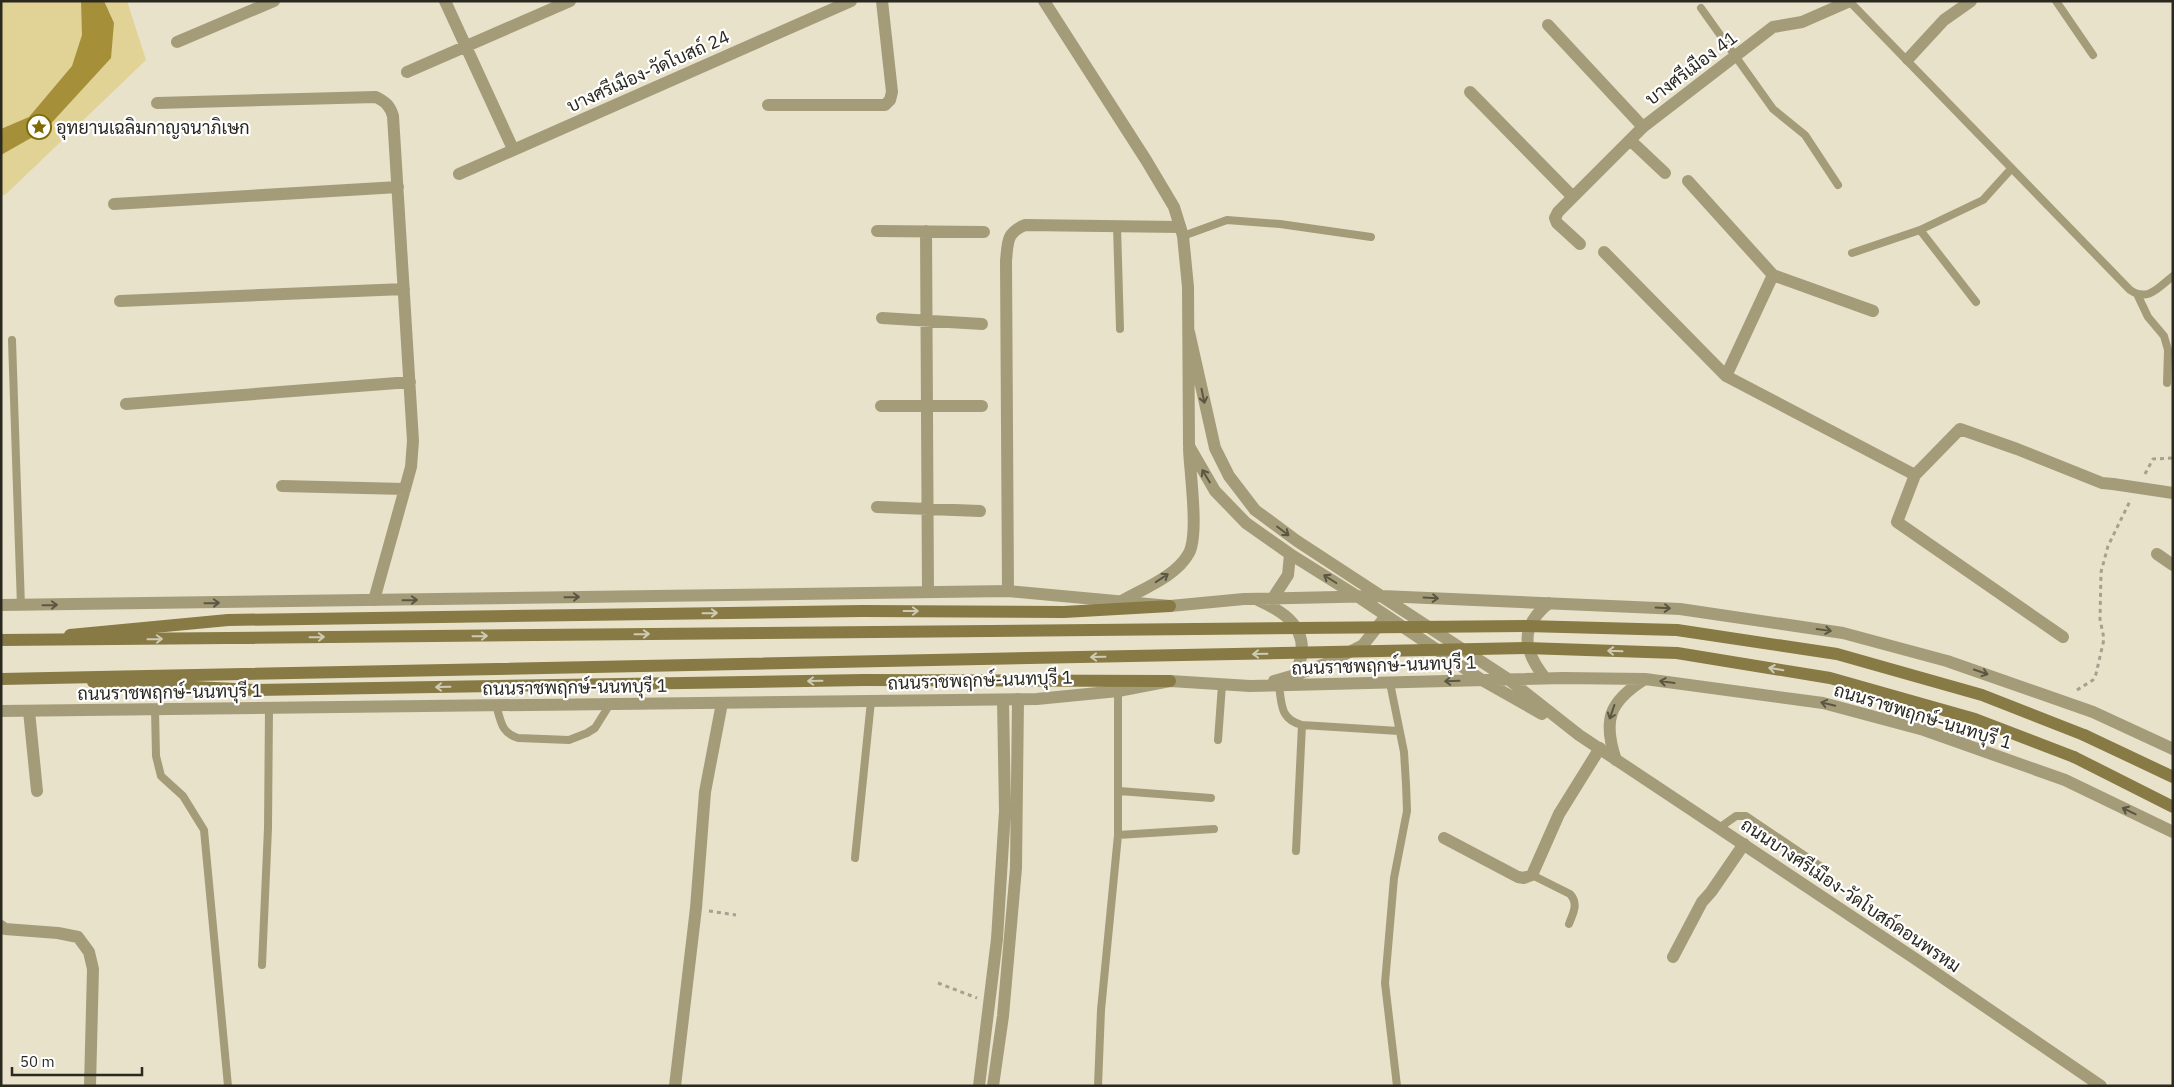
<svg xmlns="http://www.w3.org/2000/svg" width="2174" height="1087" font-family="'IBM Plex Sans',Sarabun,sans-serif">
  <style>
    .green { fill: #e1d296 }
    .water { fill: #a59039 }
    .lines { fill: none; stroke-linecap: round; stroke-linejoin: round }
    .path { stroke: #a5a18f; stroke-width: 3; stroke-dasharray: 4 4; stroke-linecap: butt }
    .service { stroke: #a49c79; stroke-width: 8 }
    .minor { stroke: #a49c79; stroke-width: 12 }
    .tertiary { stroke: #a49c79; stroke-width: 12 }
    .secondary { stroke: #877a44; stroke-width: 12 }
    .minor-bridge { stroke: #a49c79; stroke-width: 12 }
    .secondary-bridge { stroke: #877a44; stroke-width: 12 }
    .oneway { stroke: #5b5643 }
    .oneway2 { stroke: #cfcab4 }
    .labels { text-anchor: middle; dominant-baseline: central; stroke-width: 4.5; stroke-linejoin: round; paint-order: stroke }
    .street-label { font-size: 18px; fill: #2a281f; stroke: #fff }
    .poi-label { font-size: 18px; fill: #2a281f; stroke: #fff; text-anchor: start }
  </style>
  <rect width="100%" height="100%" fill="#e8e2cb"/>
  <!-- green -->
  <path class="green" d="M1 1H127L146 60 6 194 1 196Z"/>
  <!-- water -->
  <path class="water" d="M81 1H104L114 23 111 58 45 130 1 155V129L29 117 72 66 82 35Z"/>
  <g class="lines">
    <!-- path -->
    <path class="path" d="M2145 474 2153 459 2173 458
      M2077 690 2093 680 2096 674 2104 639 2100 619 2101 572 2108 546 2131 499
      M709 911 736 915
      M938 983 977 998"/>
    <!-- service -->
    <path class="service" d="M2056 1 2093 55
      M1850 2 2130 290C2148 302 2158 288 2173 276
      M1701 8 1773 109 1805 135 1838 185
      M1117 226 1120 329
      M1920 230 1976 302
      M1183 236 1227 220 1280 224 1371 237
      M1852 253 1920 230 1983 200 2011 169
      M2138 296 2148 317 2164 336 2168 350 2167 383
      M12 340 21 606
      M1390 683 1404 752 1406 784 1407 811 1394 878 1385 983 1397 1086
      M1279 686C1282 705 1280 719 1302 725L1399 731
      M496 705C501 721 501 733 518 738L569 740 587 733 595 728 610 704
      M155 709 156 756 161 776 183 796 204 830 228 1086
      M1218 740 1222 685
      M1119 791 1211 798
      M1719 828 1736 816H1746L1823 868
      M1118 835 1214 829
      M1296 851 1302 725
      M855 858 871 701
      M1532 875 1570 894C1579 904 1573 913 1569 924
      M262 965 268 828 269 708
      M1098 1086 1101 1010 1118 835V691"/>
    <!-- minor -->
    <path class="minor" d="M445 1 513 149
      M1548 25 1643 127
      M177 42 274 1
      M1908 59 1944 20 1971 1
      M407 72 570 1
      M1470 92 1572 196
      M157 103 376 97C386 102 390 106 393 116L413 441 411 467 374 600
      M768 105H885L890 100 892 92 882 1
      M1630 140 1665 173
      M459 174 851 1
      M1688 181 1773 275 1873 311
      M114 204 398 187
      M877 231 984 232
      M926 231 928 592
      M1580 244 1557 223 1555 218 1558 212 1643 127 1773 27 1802 22 1850 1
      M1604 252 1726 376 1915 475
      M120 301 404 289
      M882 318 982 324
      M1726 376 1773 275
      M126 404 410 382
      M881 406H982
      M282 486 405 489
      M877 507 980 511
      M2157 554 2173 565
      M1008 591 1006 261C1008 242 1006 233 1025 225L1180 227
      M2063 637 1897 522 1915 475 1960 429 2017 449 2102 483 2113 484
      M29 711 37 791
      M1444 838 1518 877 1524 878 1532 875 1559 814 1600 748
      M1 926 5 929 58 933 78 937 89 952 93 969 90 1086
      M1673 957 1702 902 1711 892 1744 844
      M675 1086 696 908 705 792 722 703
      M979 1086 997 939 1005 811 1003 700
      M993 1086 1003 1016 1016 868 1018 699"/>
    <!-- tertiary -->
    <path class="tertiary" d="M1044 1 1146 160 1174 207 1183 236 1188 287 1189 446 1215 491 1246 523 1290 554 1357 596 1482 680 1542 714
      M1189 332 1215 448 1229 476 1255 510 1297 541 1508 679 1579 735 1917 960 2101 1086
      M1273 598 1288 575 1290 554
      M1258 600C1280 610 1303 623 1302 651 1302 659 1297 668 1295 675L1274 681
      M1120 602C1142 589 1176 577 1189 553 1199 534 1190 473 1189 449
      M1 605 1008 591 1170 606 1244 599 1382 596 1680 609 1843 633 1947 661 2093 712 2173 749
      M1295 675 1328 663 1363 645 1382 621
      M1545 678C1523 650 1519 627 1549 603
      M1 711 1037 699 1118 691 1170 681 1250 686 1563 678 1645 679 1823 703 1924 730 2065 780 2173 832
      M1616 760C1602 719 1610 701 1645 679"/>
    <!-- secondary -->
    <path class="secondary" d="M70 635 228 620 862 611 1064 612 1170 606
      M93 682 256 690 864 680 1170 681
      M2084 735 2173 777
      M2074 757 2173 807"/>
    <!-- minor-bridge -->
    <path class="minor-bridge" d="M2113 484 2173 493"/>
    <!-- secondary-bridge -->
    <path class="secondary-bridge" d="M1 640 1526 626 1677 630 1837 654 1982 695 2084 735
      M1 679 1526 648 1677 653 1830 678 1975 719 2074 757"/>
  </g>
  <!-- one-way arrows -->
  <defs><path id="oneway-shaft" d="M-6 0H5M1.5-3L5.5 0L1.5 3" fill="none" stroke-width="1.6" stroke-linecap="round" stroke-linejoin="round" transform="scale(1.25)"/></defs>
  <g class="oneway">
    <use href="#oneway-shaft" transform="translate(1203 396) rotate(78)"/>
    <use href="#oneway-shaft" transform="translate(1206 476) rotate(-121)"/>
    <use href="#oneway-shaft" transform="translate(1283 531) rotate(37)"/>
    <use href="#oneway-shaft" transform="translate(1162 578) rotate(-33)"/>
    <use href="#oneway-shaft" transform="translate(1330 579) rotate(-148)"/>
    <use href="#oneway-shaft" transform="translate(572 597) rotate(-1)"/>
    <use href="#oneway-shaft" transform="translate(1431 598) rotate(3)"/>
    <use href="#oneway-shaft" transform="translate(410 600) rotate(-1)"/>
    <use href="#oneway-shaft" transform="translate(212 603) rotate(-1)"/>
    <use href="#oneway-shaft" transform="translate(50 605) rotate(-1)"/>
    <use href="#oneway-shaft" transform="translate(1663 608) rotate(3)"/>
    <use href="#oneway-shaft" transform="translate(1824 630) rotate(8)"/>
    <use href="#oneway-shaft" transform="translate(1981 672) rotate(19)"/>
    <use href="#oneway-shaft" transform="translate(1452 681) rotate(178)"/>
    <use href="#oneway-shaft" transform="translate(1667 682) rotate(-172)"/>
    <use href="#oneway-shaft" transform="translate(1828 704) rotate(-166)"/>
    <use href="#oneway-shaft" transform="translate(1612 712) rotate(109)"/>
    <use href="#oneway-shaft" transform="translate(2129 811) rotate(-154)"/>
  </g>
  <g class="oneway2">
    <use href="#oneway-shaft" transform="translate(911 611)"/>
    <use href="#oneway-shaft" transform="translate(710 613) rotate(-1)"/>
    <use href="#oneway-shaft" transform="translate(642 634) rotate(-1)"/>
    <use href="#oneway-shaft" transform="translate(480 636) rotate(-1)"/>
    <use href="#oneway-shaft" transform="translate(317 637) rotate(-1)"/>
    <use href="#oneway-shaft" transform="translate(155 639) rotate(-1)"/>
    <use href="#oneway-shaft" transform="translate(1615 651) rotate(-178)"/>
    <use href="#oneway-shaft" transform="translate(1260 654) rotate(179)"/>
    <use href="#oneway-shaft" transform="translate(1098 657) rotate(179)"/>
    <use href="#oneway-shaft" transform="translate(1776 669) rotate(-171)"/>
    <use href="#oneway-shaft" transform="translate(815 681) rotate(179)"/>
    <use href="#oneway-shaft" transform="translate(443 687) rotate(179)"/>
  </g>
  <!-- icons -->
  <defs>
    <symbol id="sight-ring" viewBox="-11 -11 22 22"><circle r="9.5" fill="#fff" stroke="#7f6b04" stroke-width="1.5"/><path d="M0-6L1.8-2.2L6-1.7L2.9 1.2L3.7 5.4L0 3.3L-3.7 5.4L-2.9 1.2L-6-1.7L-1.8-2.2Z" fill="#7f6b04"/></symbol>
  </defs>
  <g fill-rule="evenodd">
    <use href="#sight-ring" x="25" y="113" width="28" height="28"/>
  </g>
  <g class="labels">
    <!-- street labels -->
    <g class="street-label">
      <text transform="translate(1691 68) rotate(-37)">บางศรีเมือง 41</text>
      <text transform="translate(648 71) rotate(-24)">บางศรีเมือง-วัดโบสถ์ 24</text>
      <text transform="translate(1384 665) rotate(-2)">ถนนราชพฤกษ์-นนทบุรี 1</text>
      <text transform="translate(980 680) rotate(-2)">ถนนราชพฤกษ์-นนทบุรี 1</text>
      <text transform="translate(575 687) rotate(-1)">ถนนราชพฤกษ์-นนทบุรี 1</text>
      <text transform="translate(170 692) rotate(-1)">ถนนราชพฤกษ์-นนทบุรี 1</text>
      <text transform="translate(1923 716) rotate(17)">ถนนราชพฤกษ์-นนทบุรี 1</text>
      <text transform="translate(1851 895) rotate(34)">ถนนบางศรีเมือง-วัดโบสถ์ดอนพรหม</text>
    </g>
    <!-- poi labels -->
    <g class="poi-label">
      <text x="56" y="127">อุทยานเฉลิมกาญจนาภิเษก</text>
    </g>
  </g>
  <!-- border -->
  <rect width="2174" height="1087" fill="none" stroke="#2a281f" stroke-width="5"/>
  <!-- scale -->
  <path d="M12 1067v8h130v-8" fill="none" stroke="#2a281f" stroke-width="2.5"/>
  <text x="20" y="1067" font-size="15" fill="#2a281f" stroke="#ffffff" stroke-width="4" paint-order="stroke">50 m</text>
</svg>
